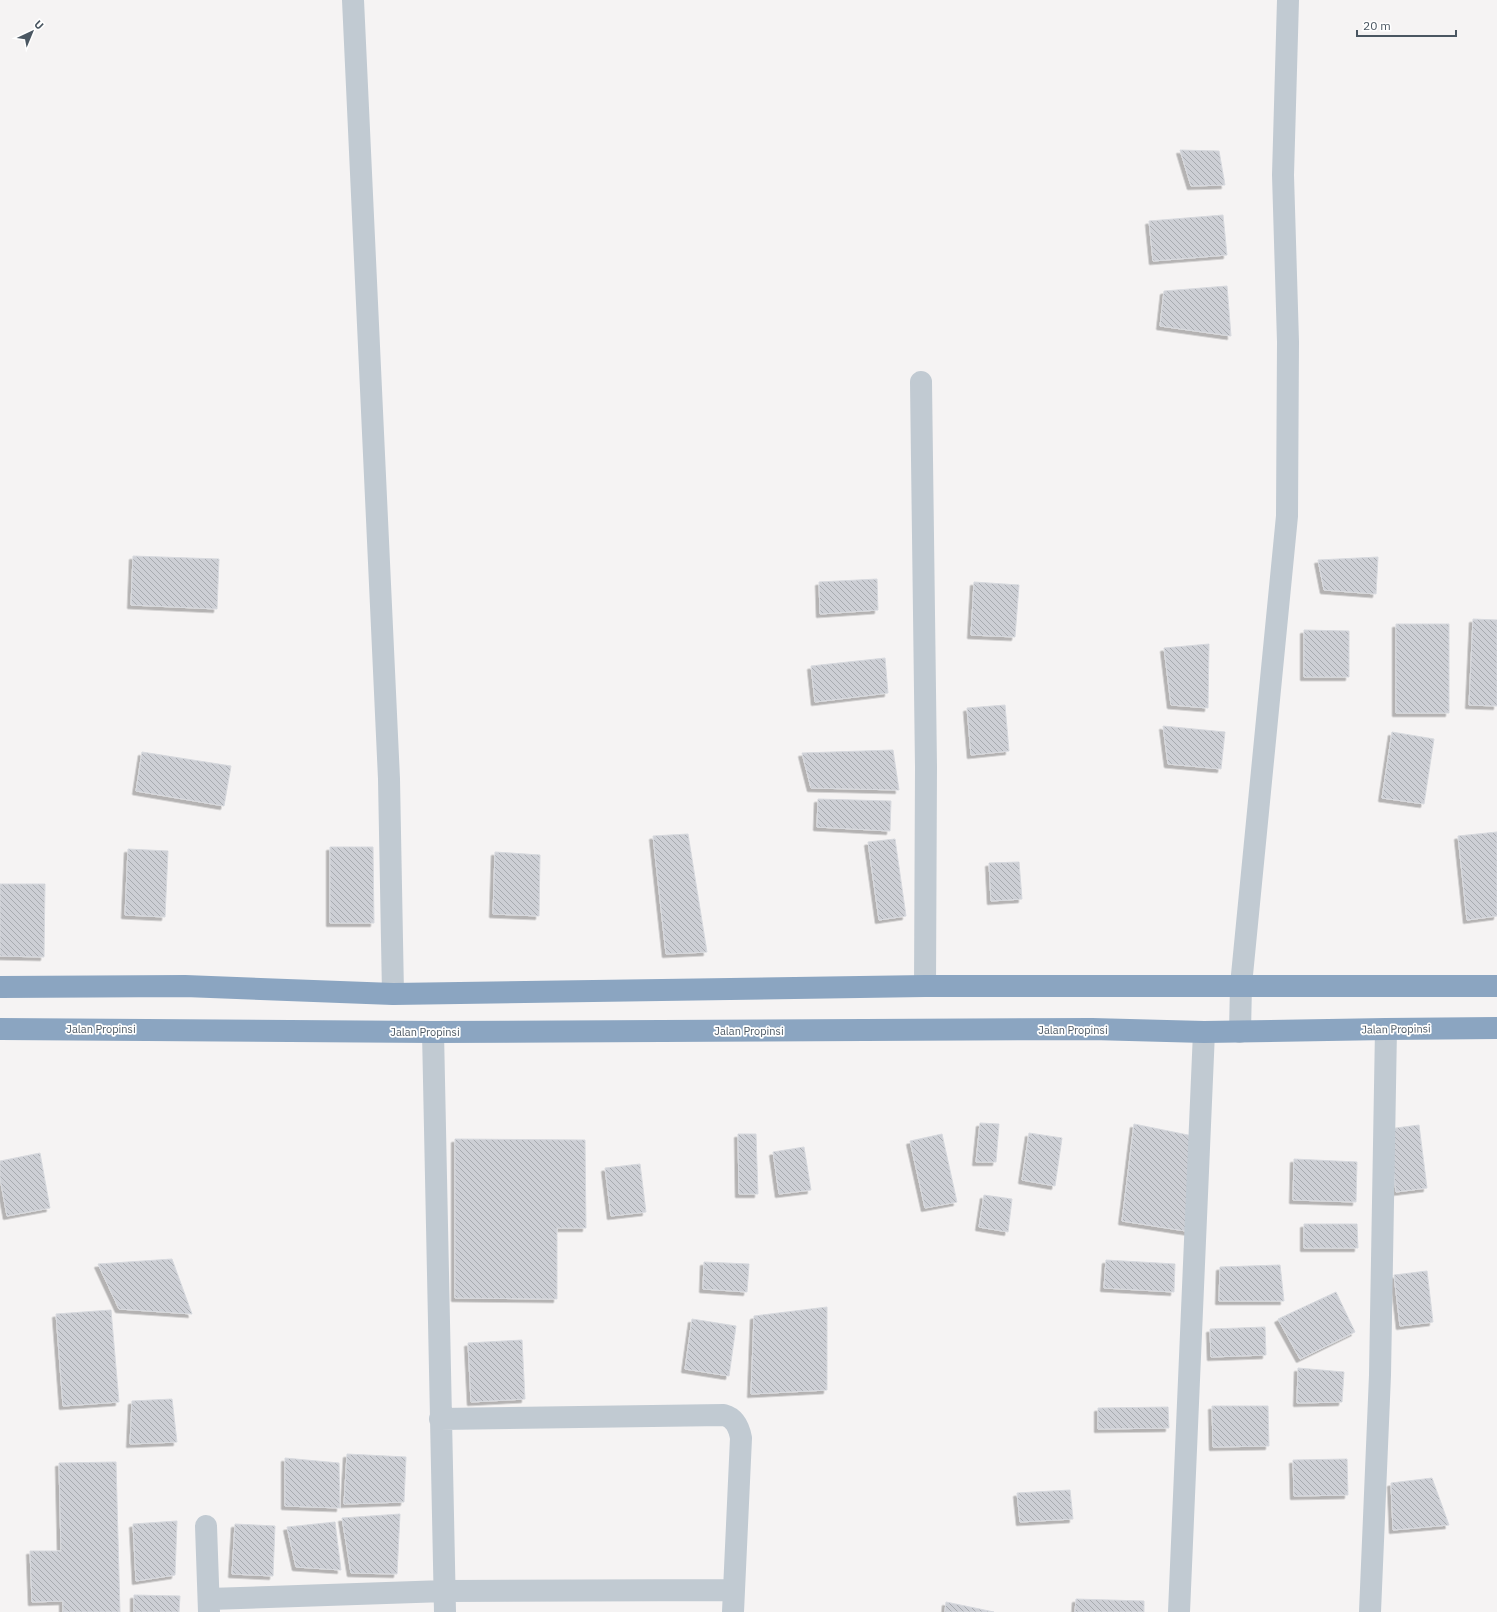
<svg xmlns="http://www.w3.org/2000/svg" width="1497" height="1612" font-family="'IBM Plex Sans',sans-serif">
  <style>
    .building { fill: url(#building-back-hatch); stroke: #d7d9de; filter: url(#shadow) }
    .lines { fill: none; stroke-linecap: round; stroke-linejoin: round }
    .street { stroke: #c1cad2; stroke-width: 22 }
    .highway { stroke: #8ba5c1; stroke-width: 22 }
    .labels { text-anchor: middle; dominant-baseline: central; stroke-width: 3.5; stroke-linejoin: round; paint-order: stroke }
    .street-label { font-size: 11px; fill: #4a5661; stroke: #fff }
  </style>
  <defs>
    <pattern id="building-back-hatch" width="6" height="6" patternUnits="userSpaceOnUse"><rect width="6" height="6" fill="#cdcfd5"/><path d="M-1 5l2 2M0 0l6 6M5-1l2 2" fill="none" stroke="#a8abb0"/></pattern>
    <filter id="shadow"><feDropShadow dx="-3.5" dy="3.5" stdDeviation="0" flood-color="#0004"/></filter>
  </defs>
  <rect width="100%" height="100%" fill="#f5f3f3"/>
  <!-- building -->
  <path class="building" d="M1180 150 1219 151 1225 185 1191 186Z
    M1223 215 1227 255 1153 261 1149 221Z
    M1227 286 1231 336 1160 326 1164 291Z
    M133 556 219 559 217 609 131 605Z
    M1378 557 1376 594 1324 590 1318 560Z
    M877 579 878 610 820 614 819 582Z
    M974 582 1019 585 1015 637 971 635Z
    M1473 619 1497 620V706L1469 705Z
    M1396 624H1449V713H1396Z
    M1304 630 1349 631V677H1304Z
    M1209 644 1208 708 1171 705 1164 648Z
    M885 658 888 693 815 702 811 666Z
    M1005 705 1009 751 971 755 967 708Z
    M1163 726 1225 732 1221 769 1168 764Z
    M1392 732 1434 739 1424 804 1382 798Z
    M893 750 899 790 811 788 802 753Z
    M142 752 231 766 224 806 136 791Z
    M818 799 891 801 890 831 817 827Z
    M1497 832V916L1467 920 1458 836Z
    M688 834 707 952 666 954 653 836Z
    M895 839 906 916 879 920 868 842Z
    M330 847H373L374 923H330Z
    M128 849 168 851 165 917 125 915Z
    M495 852 540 855 539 916 493 914Z
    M1019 862 1022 899 991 901 989 863Z
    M0 884H45L44 957 0 956Z
    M980 1123 999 1124 996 1162H976Z
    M1134 1124 1193 1136 1192 1232 1122 1221Z
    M1419 1125 1427 1188 1396 1192 1388 1129Z
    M1029 1133 1062 1138 1055 1186 1022 1180Z
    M738 1134H756L758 1194H739Z
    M942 1134 957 1202 925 1208 910 1141Z
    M455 1139 585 1140 586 1228H557V1299L455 1298Z
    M804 1147 811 1190 779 1194 773 1152Z
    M40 1153 50 1208 7 1216 0 1178V1161Z
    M1294 1159 1357 1162 1356 1202 1293 1200Z
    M640 1164 646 1212 611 1216 605 1168Z
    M984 1195 1012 1199 1008 1232 979 1227Z
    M1304 1224H1357L1358 1248H1304Z
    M172 1259 192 1314 119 1309 98 1264Z
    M1106 1260 1175 1264 1174 1292 1104 1288Z
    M704 1262 749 1264 747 1292 703 1289Z
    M1280 1265 1284 1301H1219L1220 1267Z
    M1427 1271 1433 1322 1400 1326 1394 1275Z
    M1336 1292 1355 1332 1300 1359 1278 1319Z
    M827 1307V1390L751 1394 754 1316Z
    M111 1310 119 1402 63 1406 56 1314Z
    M692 1319 736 1326 729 1376 685 1369Z
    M1265 1327 1266 1355 1211 1357 1210 1329Z
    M522 1340 525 1399 471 1402 468 1343Z
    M1298 1368 1344 1372 1342 1402 1297 1403Z
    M172 1399 177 1442 130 1444 132 1401Z
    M1212 1406H1268L1269 1446 1213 1447Z
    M1168 1407 1169 1428 1098 1429V1408Z
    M347 1454 406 1457 404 1502 344 1504Z
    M285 1458 339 1463 340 1508 285 1506Z
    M1347 1459 1348 1495 1294 1496 1293 1460Z
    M116 1462 120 1612H63V1601L32 1602 30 1551H61L59 1463Z
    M1432 1478 1449 1525 1393 1530 1391 1483Z
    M1070 1490 1073 1519 1020 1522 1017 1493Z
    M400 1514 397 1574 351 1573 342 1518Z
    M177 1521 175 1575 136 1581 133 1524Z
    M335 1522 341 1570 296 1567 287 1527Z
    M235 1524 275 1526 273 1576 232 1574Z
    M134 1595 180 1596 179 1612H134Z
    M1076 1599 1144 1601V1612H1075Z
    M946 1602 994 1612H945Z"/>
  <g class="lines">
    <!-- street -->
    <path class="street" d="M353 0 389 779 393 994
      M921 382 926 767 925 986
      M433 1032 445 1612
      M1240 1032 1241 985 1287 516 1288 342 1283 175 1288 0
      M440 1419 724 1415C735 1418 739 1427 741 1438L733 1612
      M206 1526 209 1612
      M209 1599 445 1591 733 1590
      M1179 1612 1204 1032
      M1370 1612 1380 1375 1386 1029"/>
    <!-- highway -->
    <path class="highway" d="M0 987 185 986 393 994 925 986H1497
      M0 1029 433 1032 1092 1029 1204 1032 1386 1029 1497 1028"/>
  </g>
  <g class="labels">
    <!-- street labels -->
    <g class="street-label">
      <text x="101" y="1029">Jalan Propinsi</text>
      <text transform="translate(1396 1029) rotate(-1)">Jalan Propinsi</text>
      <text x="1073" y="1030">Jalan Propinsi</text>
      <text x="749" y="1031">Jalan Propinsi</text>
      <text x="425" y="1032">Jalan Propinsi</text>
    </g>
  </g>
  <!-- north arrow -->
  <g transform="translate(32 32) rotate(44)" stroke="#ffffff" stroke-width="3" paint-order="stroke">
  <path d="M0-3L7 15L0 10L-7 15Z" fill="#4a5661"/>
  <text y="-6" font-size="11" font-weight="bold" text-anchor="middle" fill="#4a5661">U</text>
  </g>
  <!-- scale -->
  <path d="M1357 30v6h99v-6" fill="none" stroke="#4a5661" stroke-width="2"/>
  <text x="1363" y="30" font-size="12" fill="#4a5661" stroke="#ffffff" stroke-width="3" paint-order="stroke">20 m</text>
</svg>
